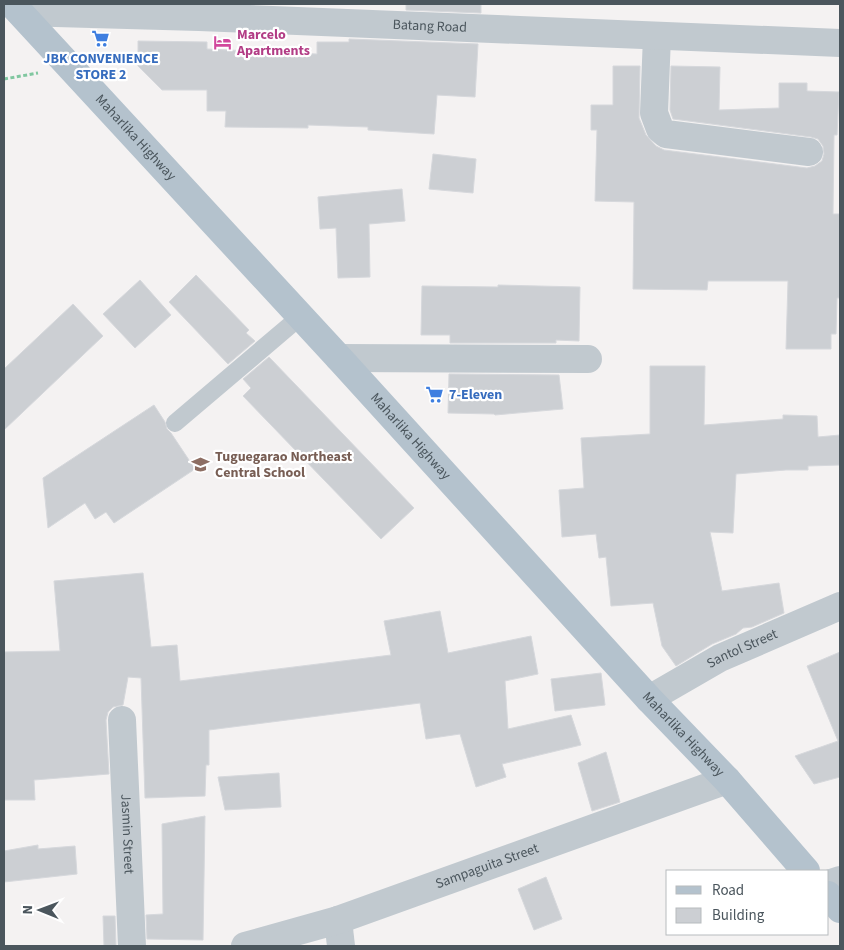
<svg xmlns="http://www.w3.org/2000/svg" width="844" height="950" font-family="'Source Sans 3',sans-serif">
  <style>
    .building { fill: #cccfd3; stroke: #d6d8dc }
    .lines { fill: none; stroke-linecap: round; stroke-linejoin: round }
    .path { stroke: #80c7a0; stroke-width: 3; stroke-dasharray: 4 2.5; stroke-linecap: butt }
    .service { stroke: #c1c9cf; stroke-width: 18 }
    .minor { stroke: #c1c9cf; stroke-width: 28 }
    .tertiary { stroke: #c1c9cf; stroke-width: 28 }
    .primary { stroke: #b4c2cd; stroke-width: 28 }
    .labels { text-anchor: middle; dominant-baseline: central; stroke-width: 4.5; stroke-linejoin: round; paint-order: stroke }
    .street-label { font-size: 14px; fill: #4b565d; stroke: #fff }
    .hotel-label { font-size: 14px; font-weight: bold; fill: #b23c85; stroke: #fff; text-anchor: start }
    .shop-label { font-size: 14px; font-weight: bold; fill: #366cbe; stroke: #fff }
    .education-label { font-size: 14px; font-weight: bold; fill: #785e54; stroke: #fff; text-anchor: start }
  </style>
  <rect width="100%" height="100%" fill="#f4f2f2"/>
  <!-- building -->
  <path class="building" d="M406 4H481V13L406 10Z
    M349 39 478 44 475 97 437 95 434 134 368 130V127L308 125V128L225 127 226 111H207V90H162L138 66V41L207 42V49L317 54V42H349Z
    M613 66H640L639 118 646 135 656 146 664 150 807 168 815 166 822 161 824 154 823 146 818 139 811 137 673 119 670 110 671 66 720 67 719 110 779 108V83H807V91L839 92 837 135H834L833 214H840V298H837L836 334H831V349H786L788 281H708L707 290 633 289 634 202 595 201 597 130H591V105H613Z
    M433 154 476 159 473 193 429 189Z
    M402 189 405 221 369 224 370 277 338 278 336 228 320 229 318 197Z
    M196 275 249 330 246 333 255 341 228 364 169 302Z
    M140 280 171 315 135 348 103 314Z
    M498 285 580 287 579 341 556 340V343H450V335H421L422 286 498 287Z
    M73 304 103 336 4 430V369Z
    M269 357 414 508 381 539 243 396 251 388 243 379Z
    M650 366H705L704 425 783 419V415L817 416 818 437 840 435V465L808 466V470H786L736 474 733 533 710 532 722 591 779 583 784 613 752 627 743 628 736 634 712 644 676 666 662 646 653 603 611 606 606 557 599 558 596 534 562 537 559 490 584 488 581 438 650 434Z
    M449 374 559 375 563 409 495 415 494 414 448 413Z
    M154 405 165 422 167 429 171 433 195 469 114 523 106 512 95 519 85 503 48 528 43 478Z
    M143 573 151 647 177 645 180 681 391 655 384 621 440 611 448 653 531 636 538 674 505 681 508 729 571 715 581 745 502 764 506 777 476 787 460 734 426 739 420 703 209 730V765H206L205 796 145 798 141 678 128 677 123 705 113 707 108 712 106 720 109 774 34 780 35 800H4V652L60 651 54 581Z
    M840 652V777L814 784 795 756 838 741 807 666Z
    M601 673 605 705 555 711 551 679Z
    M606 752 620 802 592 811 578 763Z
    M279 773 281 807 225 810 218 777Z
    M205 816 203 940 147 939 146 915 163 914 162 824Z
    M38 845V849L75 846 77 874 4 882V851Z
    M546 877 562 919 534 930 518 889Z
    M103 916H115L116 946H104Z"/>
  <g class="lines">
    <!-- path -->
    <path class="path" d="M4 79 38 73"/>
    <!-- service -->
    <path class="service" d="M175 423 301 316"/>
    <!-- minor -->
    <g class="minor">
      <path d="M657 36 654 113 660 129 666 134 809 152"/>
      <path d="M339 358 588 359"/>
      <path id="s1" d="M649 699 720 658 840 606"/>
      <path id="s2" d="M122 720 132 946"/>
      <path d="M828 884 840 880"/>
      <path d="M338 920 341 946"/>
      <path id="s3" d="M245 946 338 920 727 780"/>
    </g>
    <!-- tertiary -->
    <path class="tertiary" id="s4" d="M20 12 199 17 840 43"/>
    <!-- primary -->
    <g class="primary">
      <path id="s5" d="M12 4 339 358 649 699 727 780 806 871"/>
      <path d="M828 895 840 909"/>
    </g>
  </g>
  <!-- icons -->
  <defs>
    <symbol id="supermarket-bare" viewBox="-9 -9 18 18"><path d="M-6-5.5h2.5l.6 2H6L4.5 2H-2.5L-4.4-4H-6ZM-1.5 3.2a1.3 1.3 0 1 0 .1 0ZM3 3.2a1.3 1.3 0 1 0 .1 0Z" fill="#3f7fe0" stroke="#fff" stroke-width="2.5" paint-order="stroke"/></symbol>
    <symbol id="hotel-bare" viewBox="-9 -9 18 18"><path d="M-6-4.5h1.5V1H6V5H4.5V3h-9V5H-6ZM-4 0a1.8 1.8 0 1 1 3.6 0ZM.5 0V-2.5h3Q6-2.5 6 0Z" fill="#d1479c" stroke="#fff" stroke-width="2.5" paint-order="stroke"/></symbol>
    <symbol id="school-bare" viewBox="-9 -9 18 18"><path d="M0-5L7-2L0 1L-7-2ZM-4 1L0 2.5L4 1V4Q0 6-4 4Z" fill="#8d6e63" stroke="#fff" stroke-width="2.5" paint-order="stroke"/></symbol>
  </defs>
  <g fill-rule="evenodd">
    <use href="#supermarket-bare" x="88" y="26" width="25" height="25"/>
    <use href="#hotel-bare" x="210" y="30" width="25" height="25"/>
    <use href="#supermarket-bare" x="422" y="382" width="25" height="25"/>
    <use href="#school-bare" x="188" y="452" width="25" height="25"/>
  </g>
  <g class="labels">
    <!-- street labels -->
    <g class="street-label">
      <text stroke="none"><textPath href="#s4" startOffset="410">Batang Road</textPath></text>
      <text stroke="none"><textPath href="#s5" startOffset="182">Maharlika Highway</textPath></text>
      <text stroke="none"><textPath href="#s5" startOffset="588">Maharlika Highway</textPath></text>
      <text stroke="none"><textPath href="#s1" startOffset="106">Santol Street</textPath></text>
      <text stroke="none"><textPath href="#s5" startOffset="992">Maharlika Highway</textPath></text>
      <text stroke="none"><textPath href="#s2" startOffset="114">Jasmin Street</textPath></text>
      <text stroke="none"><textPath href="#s3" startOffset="255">Sampaguita Street</textPath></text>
    </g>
    <!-- hotel labels -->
    <g class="hotel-label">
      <text x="237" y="35">Marcelo<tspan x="237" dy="16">Apartments</tspan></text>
    </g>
    <!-- shop labels -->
    <g class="shop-label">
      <text x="101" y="59">JBK CONVENIENCE<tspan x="101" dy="16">STORE 2</tspan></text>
      <text x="449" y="395" text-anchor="start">7-Eleven</text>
    </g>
    <!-- education labels -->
    <g class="education-label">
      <text x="215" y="457">Tuguegarao Northeast<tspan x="215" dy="16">Central School</tspan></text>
    </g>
  </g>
  <!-- border -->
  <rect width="844" height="950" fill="none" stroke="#4b565d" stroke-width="10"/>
  <!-- legend -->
  <rect x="666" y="870" width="162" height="65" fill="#ffffff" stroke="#b7bbbe"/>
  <rect x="676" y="886" width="25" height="8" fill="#b4c2cd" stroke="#b7bbbe"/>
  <text x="712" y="895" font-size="15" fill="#4b565d">Road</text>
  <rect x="676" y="908" width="25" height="15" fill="#cccfd3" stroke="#b7bbbe"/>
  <text x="712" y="920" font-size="15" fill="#4b565d">Building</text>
  <!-- north arrow -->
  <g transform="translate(40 910) rotate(271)" stroke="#ffffff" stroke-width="4" paint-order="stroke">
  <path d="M0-4L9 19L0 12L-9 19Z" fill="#4b565d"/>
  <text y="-8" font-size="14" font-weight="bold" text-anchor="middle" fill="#4b565d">N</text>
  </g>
</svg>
